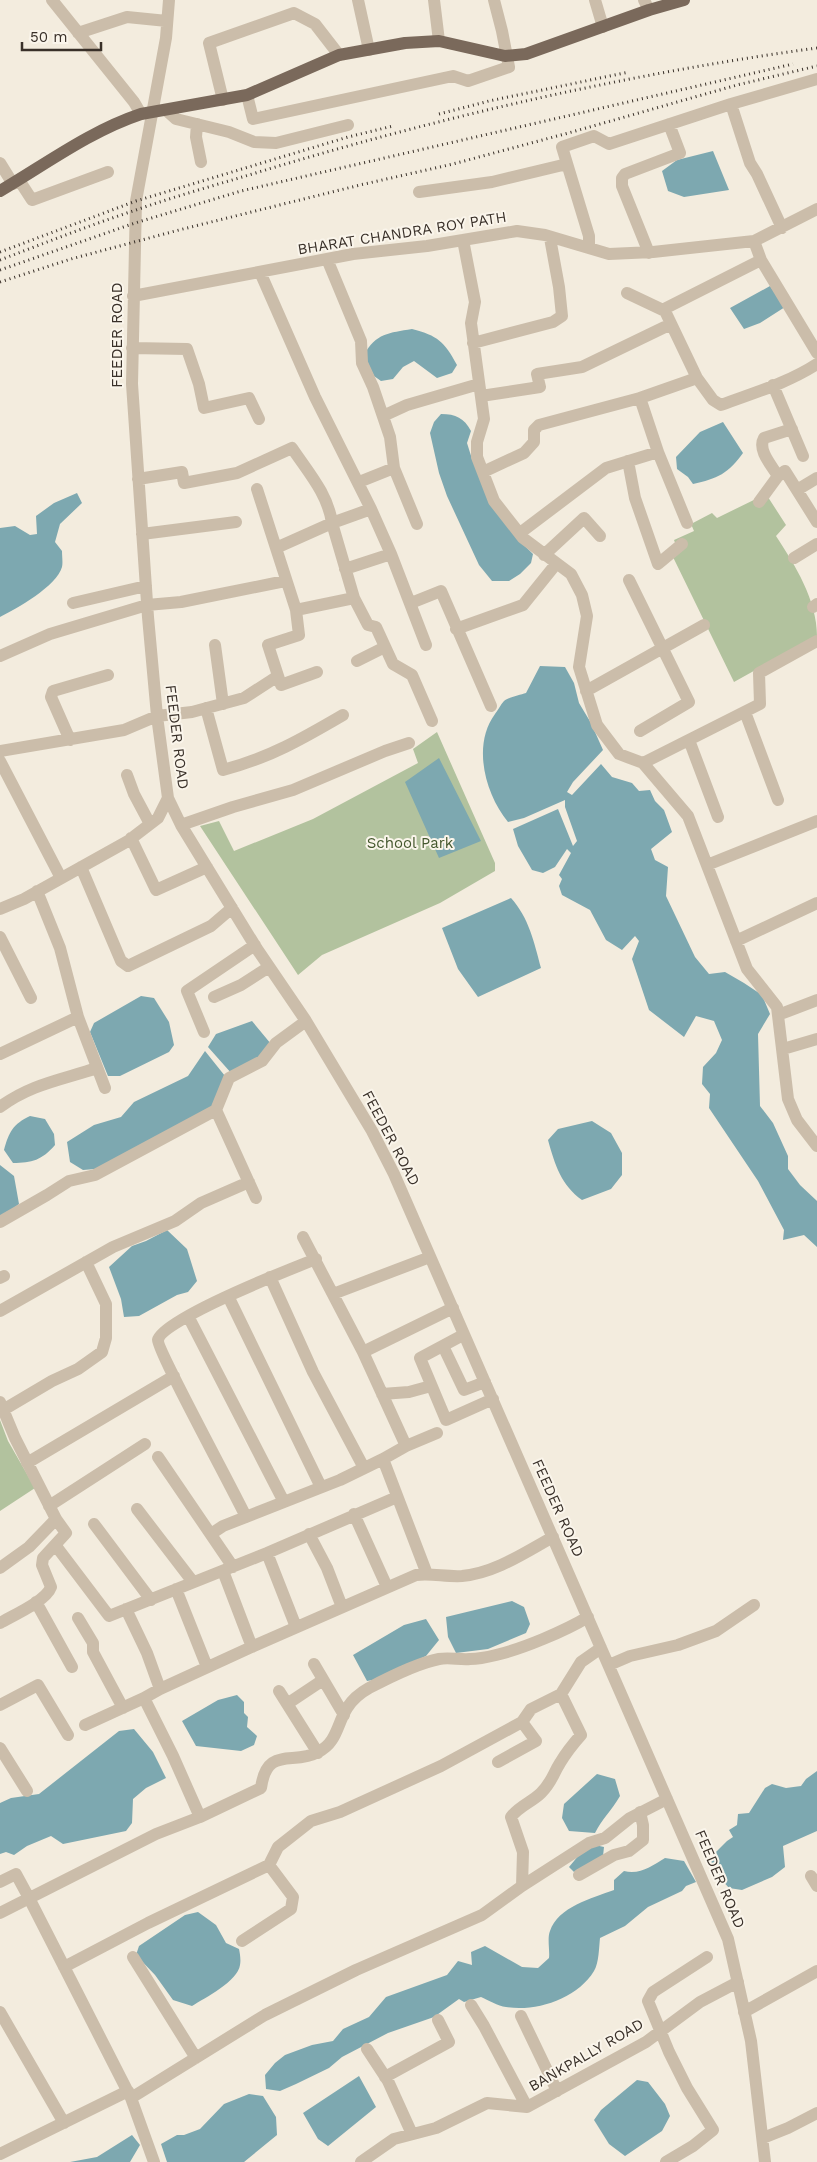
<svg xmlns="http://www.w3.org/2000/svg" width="817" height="2162" font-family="'Work Sans',sans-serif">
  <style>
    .green { fill: #b2c29e }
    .water { fill: #7da8b0 }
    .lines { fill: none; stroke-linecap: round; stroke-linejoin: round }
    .minor { stroke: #cbbdaa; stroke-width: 12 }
    .major { stroke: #7a695b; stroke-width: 12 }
    .rail { stroke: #393029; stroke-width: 3; stroke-dasharray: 1 4; stroke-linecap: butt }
    .labels { text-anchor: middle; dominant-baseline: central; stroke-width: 4; stroke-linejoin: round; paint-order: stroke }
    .street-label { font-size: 15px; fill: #393029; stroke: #faf5eb }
    .park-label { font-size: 15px; fill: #43572d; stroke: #faf5eb }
  </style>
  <rect width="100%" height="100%" fill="#f3ecde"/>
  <!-- green -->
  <path class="green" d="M766 494 786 525 776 536C795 565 817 600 817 636L734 682 672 555 677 548 674 540 694 531 691 524 712 513 717 518Z
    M437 732 495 863V871L440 903 322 955 298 975 200 826 219 821 234 851 313 819 418 763 413 749Z
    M0 1420 8 1441 35 1488 0 1511Z"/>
  <!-- water -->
  <path class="water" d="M713 151 729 190 684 197 668 191 662 171 677 160Z
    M770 286 785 307 760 323 744 329 730 308Z
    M412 329C438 336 444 341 457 365L452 373 437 378 414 361 403 367 393 379 381 381 374 376 364 355C376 333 389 333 412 329Z
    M441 414C456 414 464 418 471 431L467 443 472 459 522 543 533 554 531 563 520 574 509 581H492L479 565 447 496 439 473 430 433 434 422Z
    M723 422 743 453C729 473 717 479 693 484L688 477 677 469 676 457 700 432Z
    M77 493 82 503 60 524 55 542 62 551C62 556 63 563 62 567 57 586 16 609 0 617V528L15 526 30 535 37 534 36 516 54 503Z
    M540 666 565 667 574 683 579 703 591 723 603 750 573 782 567 792 572 795 601 764 612 777 632 783 639 791 650 790 655 801 664 810 672 832 651 849 655 860 668 867 666 896 695 957 709 974 725 972 744 983 762 995 770 1014 758 1034 760 1106 773 1123 788 1156V1169L800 1185 817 1201V1247L804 1235 783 1240 784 1230 758 1181 709 1108 710 1094 702 1084 703 1067 716 1053 722 1040 714 1021 696 1016 684 1037 649 1010 632 959 639 941 635 936 622 950 606 940 590 910 562 895 559 886 562 879 559 875 571 853 567 849 555 867 543 873 532 870 518 846 513 829 558 809 573 846 577 841 565 807V800L524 818 508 822C485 794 472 745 495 714 498 710 501 704 504 701 509 697 520 695 526 693Z
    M439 758 481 841 439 858 405 782Z
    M511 898C529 918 534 942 541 968L478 997 458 969 442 928Z
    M141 996 154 998 169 1022 174 1045 169 1052 120 1076H108L90 1032 94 1023Z
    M252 1021 271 1044 258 1060 232 1074 208 1047 216 1034Z
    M205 1051 225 1076 212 1110 95 1169 83 1170 70 1162 67 1142 94 1125 121 1117 134 1102 188 1076Z
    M30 1116 45 1119 54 1134 55 1145C42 1160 32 1163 13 1163L4 1150C9 1132 13 1124 30 1116Z
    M592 1121 611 1133 622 1153V1175L611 1189 582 1200C561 1185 555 1165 548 1140L558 1129Z
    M0 1165 14 1176 19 1204 0 1219Z
    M167 1230 187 1249 197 1281 188 1292 177 1295 139 1316 124 1317 121 1299 109 1267 132 1246 146 1241Z
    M512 1601 524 1607 530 1624 526 1633 488 1649 456 1653 448 1637 446 1617Z
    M426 1619 439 1640 426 1656 378 1679 367 1681 353 1655 404 1625Z
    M237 1695 244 1702V1713L248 1717 247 1727 257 1736 254 1745 241 1751 196 1746 182 1721 218 1700Z
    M134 1729 153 1752 166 1778 146 1788 133 1799 132 1823 126 1831 63 1844 51 1836 27 1846 14 1855 6 1852 0 1854V1803L11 1798 39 1794 119 1731Z
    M817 1771V1831L783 1846 785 1867 772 1877 742 1890 729 1888 712 1869 711 1857 727 1841 733 1837 729 1830 737 1825 738 1814 749 1813 765 1788 772 1784 786 1788 801 1786 806 1779Z
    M597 1774 615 1779 620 1796C612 1810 602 1819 595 1833L569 1831 562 1818 564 1804Z
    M595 1845 604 1847 603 1856 574 1872 569 1867 584 1849Z
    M665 1858 684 1861 696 1882 686 1886 682 1891 648 1907 625 1926 600 1938C599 1947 599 1963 594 1971 577 1999 536 2012 506 2007 498 2006 488 2000 481 1997L464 2002 459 1999 434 2017 388 2033 342 2057 329 2068 296 2084 280 2091 266 2089 265 2075 275 2063 285 2055 312 2045 333 2041 343 2029 369 2017 386 1997 447 1975 458 1961 472 1965 471 1952 485 1946 522 1967 538 1968 549 1958C550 1951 547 1938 550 1931 558 1907 592 1898 614 1890V1880L624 1871C640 1875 652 1866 665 1858Z
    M198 1912 216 1925 226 1943 239 1949C240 1954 241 1960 240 1965 238 1981 205 1998 192 2006L173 2000 155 1975 136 1955 139 1946 185 1915Z
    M359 2076 376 2107 328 2146 318 2139 303 2113Z
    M637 2080 648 2082 665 2104 670 2116 662 2131 625 2156 609 2144 594 2120 601 2110Z
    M249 2094 263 2096 276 2117 277 2135 244 2162H167L161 2144 177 2135H184L200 2129 224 2104Z
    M132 2135 140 2145 130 2162H70L97 2157Z"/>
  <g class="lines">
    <!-- minor -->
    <path class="minor" d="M52 0 134 102 141 114
      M169 0 166 38 136 201 132 384 148 617 157 716 168 798 181 825 257 949 306 1021 372 1131 394 1174 728 1939 751 2041 765 2162
      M358 0 369 50
      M434 0 439 41
      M595 0 603 27
      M644 0 649 10
      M78 33 127 17 167 21
      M247 95 253 119 453 76 468 81 509 67 502 31 494 0
      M223 100 209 43 294 13 315 24 339 55
      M166 110 176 119 229 132 254 142 276 143 348 125
      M197 124 196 137 201 162
      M0 163 13 184
      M19 180 32 200 108 172
      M419 192 492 182 567 164
      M782 228 757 174 750 163 731 104 817 79
      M463 240 475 302 471 323 484 419 477 442V457L494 501 523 538 571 574 582 595 587 616 579 667 597 725 619 754 643 763 688 816 747 969 777 1007 788 1099 797 1120 817 1146
      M754 241 761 260 817 353
      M589 248V236L562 147 594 136 609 144 731 104
      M649 253 622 186V178L625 174 680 153 669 124
      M327 259 361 341 362 363 373 387 390 437 394 468 417 524
      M260 272 315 397 371 509 332 523 354 598 368 625 376 627 393 664 412 675 432 721
      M627 293 665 311
      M133 296 353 254 427 246 517 231 545 235 609 254 653 252 754 241 817 209
      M473 343 553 322 562 316 559 287 550 238
      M132 348 187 349 199 384 204 408 249 398 259 419
      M697 378 713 400 721 405C753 393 788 383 817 364
      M773 385 803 456
      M481 396 540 387 537 374 582 367 671 324
      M383 416 407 405 479 384
      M658 452 687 523
      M628 461 635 498 658 564 682 544
      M483 472 524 453 534 442V430L539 425 640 398
      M778 476C772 466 757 450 764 438L792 429
      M138 479 182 472 184 483 237 473 292 448C308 472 328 494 332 523L276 548 296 610 299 635 268 645 281 685 317 672
      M359 482 394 468
      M257 489 276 548
      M797 490 817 478
      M759 502 778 476 785 471 817 522
      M371 509 391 554
      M520 533 606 468 658 452 640 398 697 378 665 311 666 308 761 260
      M142 534 236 522
      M544 555 584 518 600 536
      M794 558 817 544
      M345 569 391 554 426 645
      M629 580 689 702 640 731
      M73 603 146 586
      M411 603 441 591 491 706
      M813 607 817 604
      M296 610 354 598
      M456 629 523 605 556 564
      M215 645 223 704
      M0 656 50 634 147 605 181 602 285 581
      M357 661 385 647
      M586 691 704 625
      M206 708 223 770C269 758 302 739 343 715
      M745 712 778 800
      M70 740 51 697 53 691 108 675
      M689 740 718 817
      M0 751 124 730 157 716 192 712 244 698 278 676
      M0 761 61 878
      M643 763 760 704 759 673 817 641
      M127 775 134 794 150 824
      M181 825 233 807 293 790 385 751 409 743
      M131 838 156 890 207 867
      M707 865 817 821
      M81 867 121 961 128 966 211 926 232 908
      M37 891 60 948 78 1017 105 1088
      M0 909 24 899 128 841 158 818 168 798
      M0 937 31 998
      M736 941 817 903
      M214 997 241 985 269 967
      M778 1015 817 1000
      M204 1032 187 991 255 945
      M783 1049 817 1039
      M0 1054 78 1017
      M0 1107C31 1084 61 1080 97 1068
      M256 1198 216 1110 229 1078 262 1061 276 1043 306 1021
      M0 1222 47 1195 69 1181 95 1175 216 1110
      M303 1237 363 1352 406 1446
      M270 1277 313 1372 364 1468
      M0 1278 4 1276
      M333 1294 430 1257
      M228 1296 321 1487
      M0 1311 113 1247 175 1221 201 1203 249 1182
      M188 1316 284 1502
      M463 1335 420 1358 446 1420 493 1399
      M443 1346 464 1390 485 1382
      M363 1352 453 1308
      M382 1394 409 1392 431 1386
      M0 1402 15 1438 56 1519
      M3 1410 52 1381 78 1369 102 1352 106 1338V1304L86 1262
      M158 1457 233 1567
      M27 1463 174 1376
      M49 1506 145 1444
      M137 1509 193 1582
      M354 1514 387 1587
      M246 1517C236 1495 157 1350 158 1340 161 1320 293 1268 316 1259
      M94 1524 151 1600
      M211 1534 223 1526 340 1480 383 1459
      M309 1534 327 1568 342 1607
      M56 1546 109 1616 267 1553 397 1497
      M267 1553 296 1627
      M0 1568 29 1547 56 1519 66 1533 43 1558 42 1565 51 1587C46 1601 14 1615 0 1623
      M223 1571 252 1647
      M427 1574 383 1459 406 1446 437 1433
      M176 1589 207 1667
      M36 1602 72 1667
      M126 1609 147 1653 160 1689
      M78 1618 93 1643V1652L123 1708
      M314 1664 344 1715
      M609 1665 630 1656 678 1645 716 1631 754 1605
      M279 1691 318 1753
      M144 1698 160 1689 256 1645 416 1575C431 1573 446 1577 462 1576 495 1573 524 1553 553 1537
      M287 1704 323 1680
      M0 1705 38 1685 68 1735
      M85 1725 144 1698 173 1756 200 1817
      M0 1748 27 1791
      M498 1762 536 1741 522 1722
      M269 1865 278 1847 311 1821 340 1812 441 1766 522 1722 531 1709 561 1694 581 1662 601 1648
      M579 1875 614 1855 629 1851 643 1840V1825L640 1812
      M811 1876 817 1886
      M0 1882 16 1874 29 1898 131 2098 154 2162
      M522 1886 523 1852 511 1817C519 1806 532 1802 541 1793 552 1782 553 1774 560 1763 566 1753 573 1744 581 1735L561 1694
      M0 1913 156 1834 200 1817 261 1788C267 1745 293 1766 318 1752 337 1743 337 1724 347 1708 352 1700 360 1693 369 1688 388 1678 418 1663 439 1659 449 1657 460 1660 470 1659 479 1659 488 1657 496 1655 522 1649 565 1631 588 1617
      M133 1957 196 2058
      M64 1967 148 1923 269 1865 293 1897 291 1909 242 1941
      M471 2005 484 2026 527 2107
      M0 2012 64 2123
      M744 2012 817 1971
      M521 2016 557 2091
      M367 2049 388 2081 412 2134
      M385 2077 449 2042 438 2020
      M131 2098 265 2015 356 1970 482 1915 522 1886 589 1843 605 1838 630 1818 667 1799
      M763 2138 788 2128 817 2113
      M0 2154 128 2091
      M361 2162 394 2139 436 2128 487 2103 527 2107 646 2042 700 2002 738 1982
      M666 2162 693 2146 713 2130 687 2088 669 2052 648 2001 653 1992 707 1957"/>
    <!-- major -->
    <path class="major" d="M0 191C46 164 90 131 141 114L247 95 339 55 405 43 439 41 505 56 526 54 649 10 684 0"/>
    <!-- rail -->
    <path class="rail" d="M439 114 489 101 629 72
      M0 252 136 201 348 137 393 126
      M0 260C45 243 90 225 136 210 173 197 212 186 249 175 435 118 625 74 817 48
      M0 270 135 223 241 191 793 64
      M0 282 71 259 179 230 360 185 453 164 572 132 737 85 817 66"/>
  </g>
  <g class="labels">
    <!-- street labels -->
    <g class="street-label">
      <text transform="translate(402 233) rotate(-9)">BHARAT CHANDRA ROY PATH</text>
      <text transform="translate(117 335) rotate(-90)">FEEDER ROAD</text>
      <text transform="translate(177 737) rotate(83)">FEEDER ROAD</text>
      <text transform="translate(391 1138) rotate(62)">FEEDER ROAD</text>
      <text transform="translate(558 1508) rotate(66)">FEEDER ROAD</text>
      <text transform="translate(720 1879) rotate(67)">FEEDER ROAD</text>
      <text transform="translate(586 2055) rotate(-30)">BANKPALLY ROAD</text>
    </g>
    <!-- park labels -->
    <g class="park-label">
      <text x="410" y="843">School Park</text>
    </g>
  </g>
  <!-- scale -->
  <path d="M22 42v8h79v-8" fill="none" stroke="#393029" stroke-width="2.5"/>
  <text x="30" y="42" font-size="15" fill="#393029" stroke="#faf5eb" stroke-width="4" paint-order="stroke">50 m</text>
</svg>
